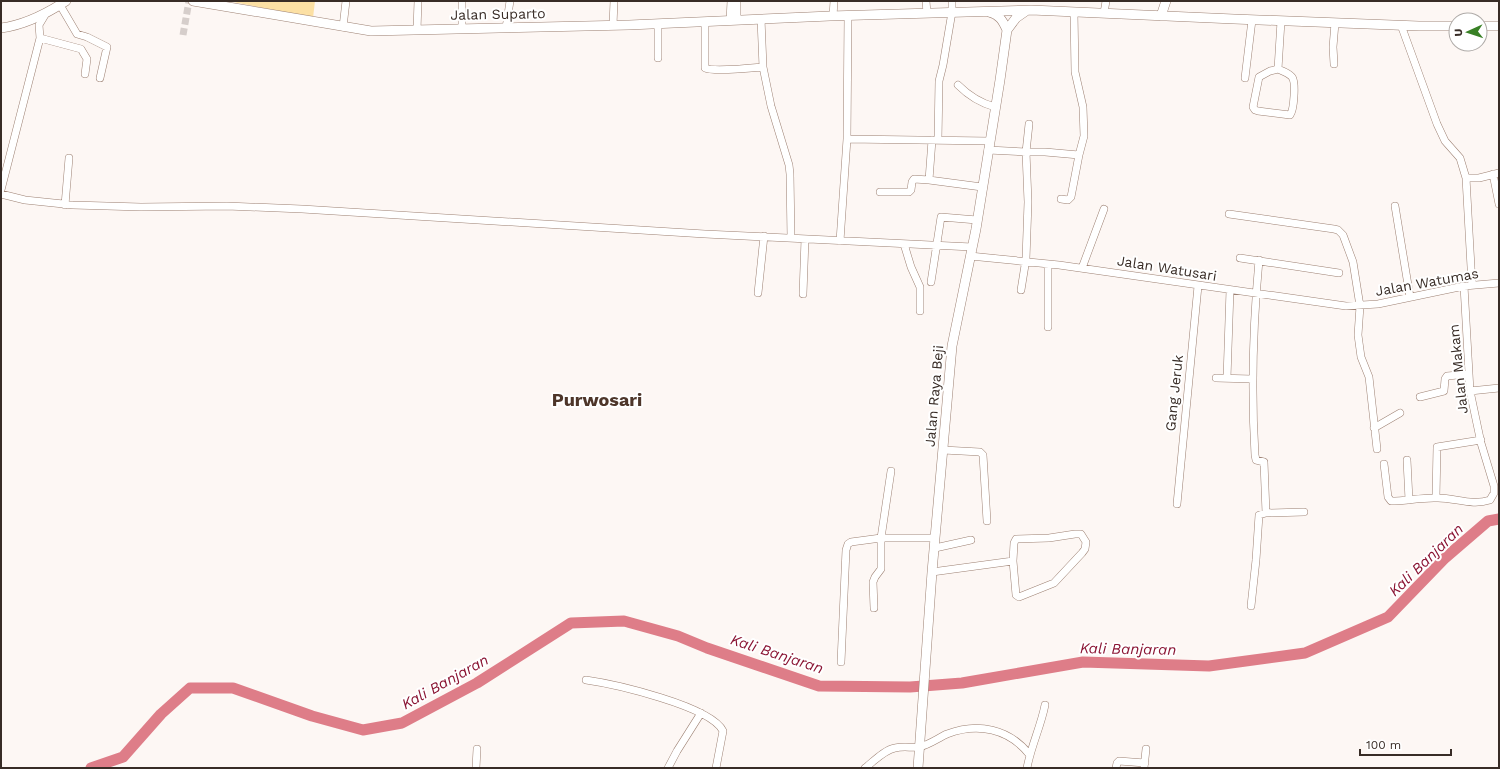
<svg xmlns="http://www.w3.org/2000/svg" width="1500" height="769" font-family="'Work Sans',sans-serif">
  <style>
    .green { fill: #fce0a4 }
    .lines { fill: none; stroke-linecap: round; stroke-linejoin: round }
    .river { stroke: #de7d88; stroke-width: 11 }
    .street-tunnel { stroke: #d6cecb; stroke-width: 7; stroke-dasharray: 7 3.5; stroke-linecap: butt }
    .street-casing { stroke: #9d8173; stroke-width: 8 }
    .secondary-casing { stroke: #9d8173; stroke-width: 10 }
    .street { stroke: #fff; stroke-width: 7 }
    .secondary { stroke: #fff; stroke-width: 9 }
    .labels { text-anchor: middle; dominant-baseline: central; stroke-width: 4; stroke-linejoin: round; paint-order: stroke }
    .street-label { font-size: 14px; fill: #382c26; stroke: #fff }
    .water-label { font-size: 15px; font-style: italic; fill: #8a1433; stroke: #fff }
    .district-label { font-size: 18px; font-weight: bold; fill: #4e362a; stroke: #fff }
  </style>
  <rect width="100%" height="100%" fill="#fdf7f4"/>
  <!-- green -->
  <path class="green" d="M228 1H315L313 18Z"/>
  <g class="lines">
    <!-- river -->
    <path class="river" d="M91 768 123 757 161 714 190 688H233L312 716 363 730 402 723 477 683 571 623 624 621 678 636 707 648 819 686 910 687 962 683 1083 662 1209 666 1305 653 1388 617 1445 558 1488 521 1499 519"/>
    <!-- street-tunnel -->
    <path class="street-tunnel" d="M183 35 189 1"/>
    <defs>
      <path id="street" d="M926 1 927 13
        M60 5 77 34 87 37 107 47 100 78
        M1104 13 1106 1
        M833 16 834 1
        M761 19 763 67 771 106 789 165 790 174 791 238
        M737 20V1
        M730 21 731 1
        M705 22V68C713 72 752 68 763 67
        M658 24V58
        M613 25 614 1
        M1401 25 1437 124 1445 141 1460 158 1466 178 1472 285
        M343 27 346 1
        M506 28 510 1
        M462 29V1
        M417 30 418 1
        M40 38 81 49 87 59 85 74
        M1334 64 1333 47 1335 23
        M1278 69 1270 71 1259 77 1253 107 1255 110 1258 111 1290 115C1294 110 1296 82 1292 77 1289 73 1283 71 1278 69L1281 21
        M1245 78 1252 20
        M958 85C969 96 980 103 995 107
        M1029 124 1026 152H1045L1079 155
        M847 139 990 141
        M938 140 939 81 943 65 952 12V1
        M988 150 1026 152 1028 202 1026 259 1021 290
        M1493 174 1499 204
        M1466 178H1479L1499 173
        M929 180 932 140
        M1 190 40 38 39 25 45 15
        M880 192H909L911 190 912 182 914 179 929 180 982 187
        M1 194 25 200 73 205 141 207 227 206 302 209 705 234 972 247
        M1061 199 1068 200 1071 197 1079 155 1084 136 1083 107 1075 72 1074 12
        M65 205 69 158
        M1395 206 1410 297
        M1229 214 1334 229 1338 230 1343 235 1353 262 1360 306 1358 335 1361 357 1369 377 1377 449
        M840 241 847 139 848 16
        M904 244 911 267 920 287V311
        M970 256 1059 265 1346 306 1378 304 1464 286 1499 283
        M1240 258 1339 273
        M1259 260C1253 325 1251 390 1255 455L1256 460 1264 462 1266 513
        M1082 268 1104 209
        M931 282 941 217 977 220
        M758 293 764 236
        M803 294 805 239
        M1048 327V264
        M1216 378 1252 379
        M1227 378 1230 290
        M1470 391 1499 388
        M1420 397 1444 391 1445 379 1447 376 1469 374
        M1374 428 1400 413
        M943 450 980 452 983 455 987 521
        M1407 460 1409 500
        M1384 464 1388 497 1391 501C1407 501 1422 497 1438 498 1456 498 1472 506 1490 500L1494 493V486L1481 443 1470 391 1464 286
        M1436 497 1437 447 1481 440
        M1177 504 1198 286
        M935 548 971 540
        M932 572 1013 561 1016 595 1019 597 1054 583 1082 553 1085 549 1086 542 1081 534H1075L1049 538 1016 539 1014 543 1013 561
        M1251 606 1256 560 1259 515 1266 513 1304 512
        M874 608 873 582 875 577 881 569V538L891 471
        M841 662 846 550 848 544 851 542 881 538H935
        M586 680C614 684 711 706 723 731L716 768
        M476 768 477 749
        M668 768 677 751 701 713
        M865 768C873 762 884 750 895 748 903 746 912 748 919 747 929 745 938 738 947 734 978 722 1009 729 1029 754
        M1027 768C1031 746 1041 726 1045 705
        M1116 768 1117 763 1119 761 1145 763
        M1144 768 1146 749"/>
      <path id="secondary" d="M193 1 371 31 629 25 830 16 1031 10 1234 19 1419 26H1456
        M989 12C999 14 1003 21 1007 30
        M1161 16 1166 1
        M1480 26H1499
        M1 28C25 25 46 14 66 1
        M918 768 932 572 952 346 976 229 1000 80 1007 30 1016 18 1026 11"/>
    </defs>
    <!-- street casing -->
    <use href="#street" class="street-casing"/>
    <!-- secondary casing -->
    <use href="#secondary" class="secondary-casing"/>
    <!-- street -->
    <use href="#street" class="street"/>
    <!-- secondary -->
    <use href="#secondary" class="secondary"/>
  </g>
  <g class="labels">
    <!-- street labels -->
    <g class="street-label">
      <text transform="translate(498 14) rotate(-1)">Jalan Suparto</text>
      <text transform="translate(1167 268) rotate(9)">Jalan Watusari</text>
      <text transform="translate(1427 282) rotate(-10)">Jalan Watumas</text>
      <text transform="translate(1458 369) rotate(-96)">Jalan Makam</text>
      <text transform="translate(1174 393) rotate(-84)">Gang Jeruk</text>
      <text transform="translate(934 396) rotate(-85)">Jalan Raya Beji</text>
    </g>
    <!-- water labels -->
    <g class="water-label">
      <text transform="translate(1426 560) rotate(-44)">Kali Banjaran</text>
      <text transform="translate(1128 649) rotate(1)">Kali Banjaran</text>
      <text transform="translate(777 654) rotate(18)">Kali Banjaran</text>
      <text transform="translate(445 682) rotate(-29)">Kali Banjaran</text>
    </g>
    <!-- district labels -->
    <g class="district-label">
      <text x="597" y="399">Purwosari</text>
    </g>
  </g>
  <!-- border -->
  <rect width="1500" height="769" fill="none" stroke="#382c26" stroke-width="4"/>
  <!-- north arrow -->
  <g transform="translate(1468 32) rotate(267)"><circle r="19" fill="#ffffff" stroke="#afaba8"/>
  <path d="M0-3L7 15L0 10L-7 15Z" fill="#388025"/>
  <text y="-6" font-size="11" font-weight="bold" text-anchor="middle" fill="#382c26">U</text>
  </g>
  <!-- scale -->
  <path d="M1360 749v6h91v-6" fill="none" stroke="#382c26" stroke-width="2"/>
  <text x="1366" y="749" font-size="12" fill="#382c26" stroke="#ffffff" stroke-width="3" paint-order="stroke">100 m</text>
</svg>
